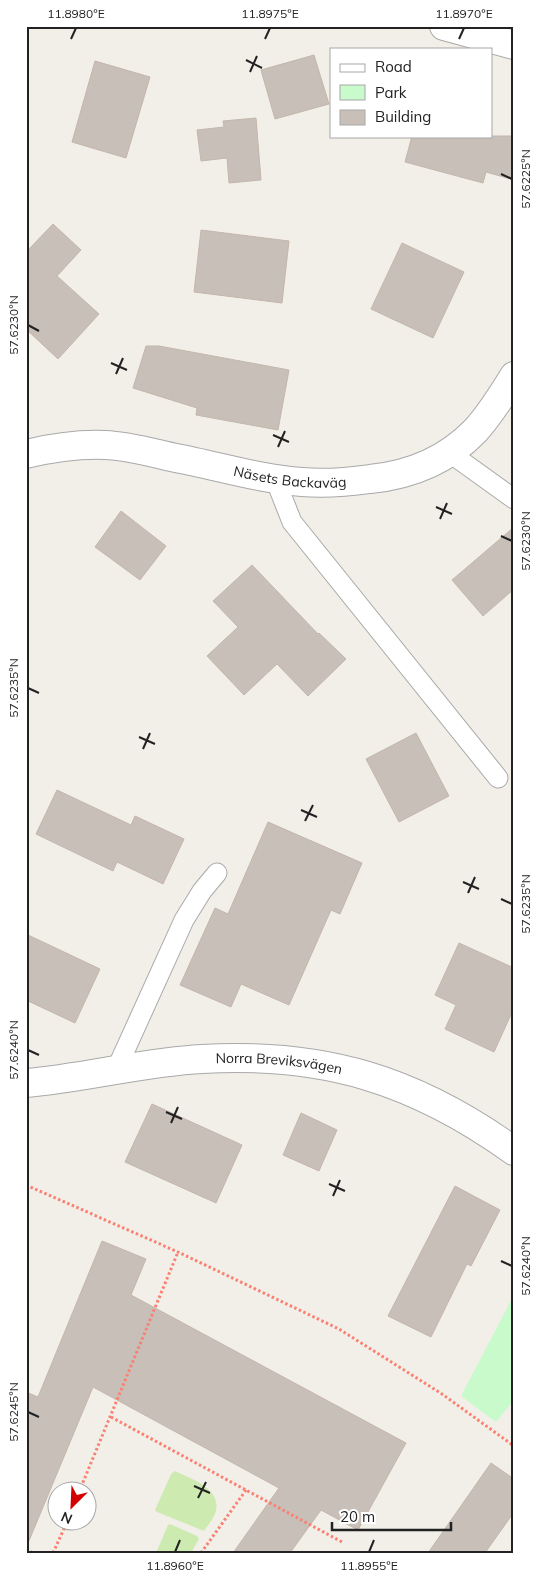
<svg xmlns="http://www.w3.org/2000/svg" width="540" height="1579" font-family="Mulish,sans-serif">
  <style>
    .grass { fill: #cdebb0 }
    .park { fill: #c8facc }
    .building { fill: #c7bfb8; stroke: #c4b6ab }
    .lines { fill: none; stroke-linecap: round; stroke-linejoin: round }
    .lane-casing { stroke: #a9a9a9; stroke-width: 21 }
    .street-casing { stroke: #a9a9a9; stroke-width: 30 }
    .path { stroke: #fa8072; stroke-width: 3; stroke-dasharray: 2.5 2.5; stroke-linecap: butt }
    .lane { stroke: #fff; stroke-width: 19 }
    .street { stroke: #fff; stroke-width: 28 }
    .ticks { fill: none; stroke: #222; stroke-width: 2 }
    .labels { text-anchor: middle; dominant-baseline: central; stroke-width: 4.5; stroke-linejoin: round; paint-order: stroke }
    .street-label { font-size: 14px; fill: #222; stroke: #fff }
    .neatline { fill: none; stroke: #222; stroke-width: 2 }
    .ticks-label { font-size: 12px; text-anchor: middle; fill: #222 }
  </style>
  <rect width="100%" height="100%" fill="#f2efe9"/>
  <!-- grass -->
  <path class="grass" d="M175 1471C189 1478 221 1488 216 1510 215 1517 208 1525 204 1531L157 1512 155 1510 171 1474Z
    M170 1524 197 1536 199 1539 191 1553H156L168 1525Z"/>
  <!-- park -->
  <path class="park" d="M514 1295V1400L496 1422 461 1396Z"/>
  <!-- building -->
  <path class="building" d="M314 55 329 104 275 119 261 70Z
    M95 61 150 77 126 158 72 142Z
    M256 118 261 180 229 183 227 158 201 161 197 130 224 127 223 121Z
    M412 136H514V180L486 172 483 183 405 162Z
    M53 224 81 250 57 276 99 314 58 359 26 329V247L29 249Z
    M201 230 289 241 282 303 194 292Z
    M402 243 464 272 433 338 371 309Z
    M146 346H159L289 370 278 430 196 415 197 408 133 388Z
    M121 511 166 546 140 580 95 547Z
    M514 527V589L483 616 452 580Z
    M252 565 318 634 319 633 346 659 308 696 277 664 244 695 207 656 238 627 213 601Z
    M416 733 449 796 399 822 366 759Z
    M57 790 131 825 135 816 184 839 163 884 117 862 113 871 36 834Z
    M268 822 362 863 340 914 331 910 289 1005 241 984 231 1007 180 985 215 908 228 914Z
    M26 934 100 969 75 1023 26 1000Z
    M459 943 514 968V1008L494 1052 445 1029 456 1005 435 995Z
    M152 1104 242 1145 216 1203 125 1162Z
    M301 1113 337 1130 319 1171 283 1155Z
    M455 1186 500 1210 471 1266 467 1264 431 1337 388 1316Z
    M102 1241 146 1259 131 1295 406 1443 358 1530 321 1510 290 1553H233L279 1488 93 1387 26 1548V1392L38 1397Z
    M491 1463 514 1479V1512L485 1553H428Z"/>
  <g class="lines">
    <defs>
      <path id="lane" d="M450 453 514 499
        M275 479 292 522 498 778
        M116 1070 184 920 202 891 217 873"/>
      <g id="street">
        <path d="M444 26 514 45"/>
        <path id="s1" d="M26 454C51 448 79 444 105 445 129 446 153 453 176 458 218 466 260 479 302 482 325 484 348 482 370 479 411 475 446 461 475 431 490 415 502 395 514 376"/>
        <path id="s2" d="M26 1083C85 1078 143 1062 202 1059 324 1052 415 1080 514 1151"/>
      </g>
    </defs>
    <!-- lane casing -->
    <use href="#lane" class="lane-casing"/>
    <!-- street casing -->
    <use href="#street" class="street-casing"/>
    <!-- path -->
    <path class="path" d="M26 1185 178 1252 339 1329 442 1394 514 1446
      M111 1417 342 1542
      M79 1492 178 1252
      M26 1549 33 1553
      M53 1553 67 1522
      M201 1553 246 1490"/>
    <!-- lane -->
    <use href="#lane" class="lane"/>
    <!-- street -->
    <use href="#street" class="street"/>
  </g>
  <!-- ticks -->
  <path class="ticks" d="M71 39 76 28M265 39 270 28M459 39 464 28M246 60 262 68M250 72 257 56M501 174 512 179M28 325 39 331M111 363 127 370M116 374 123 358M273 435 289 442M278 447 285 431M436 507 452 514M440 519 447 503M501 536 512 541M28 688 39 693M139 737 155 744M143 749 150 733M301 810 317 817M305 821 313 805M463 882 479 889M468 893 475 877M501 899 512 904M28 1050 39 1055M166 1112 182 1119M171 1123 178 1107M329 1184 345 1191M333 1196 340 1180M501 1261 512 1266M28 1412 39 1417M194 1486 210 1493M198 1498 206 1482M175 1552 180 1540M369 1552 374 1540"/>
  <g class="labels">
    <!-- street labels -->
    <g class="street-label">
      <text stroke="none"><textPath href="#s1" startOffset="268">Näsets Backaväg</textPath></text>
      <text stroke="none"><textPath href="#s2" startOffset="255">Norra Breviksvägen</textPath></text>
    </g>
  </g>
  <!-- border -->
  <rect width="540" height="1579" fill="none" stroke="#ffffff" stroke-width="55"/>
  <!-- legend -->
  <rect x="330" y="48" width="162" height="90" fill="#ffffff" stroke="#a7a7a7"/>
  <rect x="340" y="64" width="25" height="8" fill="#ffffff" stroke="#a7a7a7"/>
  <text x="375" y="72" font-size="15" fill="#222222">Road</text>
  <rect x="340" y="85" width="25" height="15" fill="#c8facc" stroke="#a7a7a7"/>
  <text x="375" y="98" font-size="15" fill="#222222">Park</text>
  <rect x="340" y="110" width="25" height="15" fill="#c7bfb8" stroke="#a7a7a7"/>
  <text x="375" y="122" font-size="15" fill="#222222">Building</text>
  <!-- north arrow -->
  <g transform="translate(72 1506) rotate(204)"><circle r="24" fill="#ffffff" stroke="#a7a7a7"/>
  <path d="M0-4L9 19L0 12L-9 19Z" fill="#d40000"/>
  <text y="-8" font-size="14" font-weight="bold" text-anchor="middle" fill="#222222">N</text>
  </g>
  <!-- scale -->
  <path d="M332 1522v8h119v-8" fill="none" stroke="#222222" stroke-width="2.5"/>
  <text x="340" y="1522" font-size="15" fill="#222222" stroke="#ffffff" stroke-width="4" paint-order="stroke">20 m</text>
  <rect x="28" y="28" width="484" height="1524" class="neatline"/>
  <g class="ticks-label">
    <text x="76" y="18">11.8980°E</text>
    <text x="270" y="18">11.8975°E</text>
    <text x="464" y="18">11.8970°E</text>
    <text transform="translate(526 179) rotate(-90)" y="4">57.6225°N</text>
    <text transform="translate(14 325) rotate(-90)" y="4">57.6230°N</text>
    <text transform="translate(526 541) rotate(-90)" y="4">57.6230°N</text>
    <text transform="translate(14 688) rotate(-90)" y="4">57.6235°N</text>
    <text transform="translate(526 904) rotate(-90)" y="4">57.6235°N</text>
    <text transform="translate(14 1050) rotate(-90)" y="4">57.6240°N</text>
    <text transform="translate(526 1266) rotate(-90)" y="4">57.6240°N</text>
    <text transform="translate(14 1412) rotate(-90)" y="4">57.6245°N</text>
    <text x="175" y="1570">11.8960°E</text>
    <text x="369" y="1570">11.8955°E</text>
  </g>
</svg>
